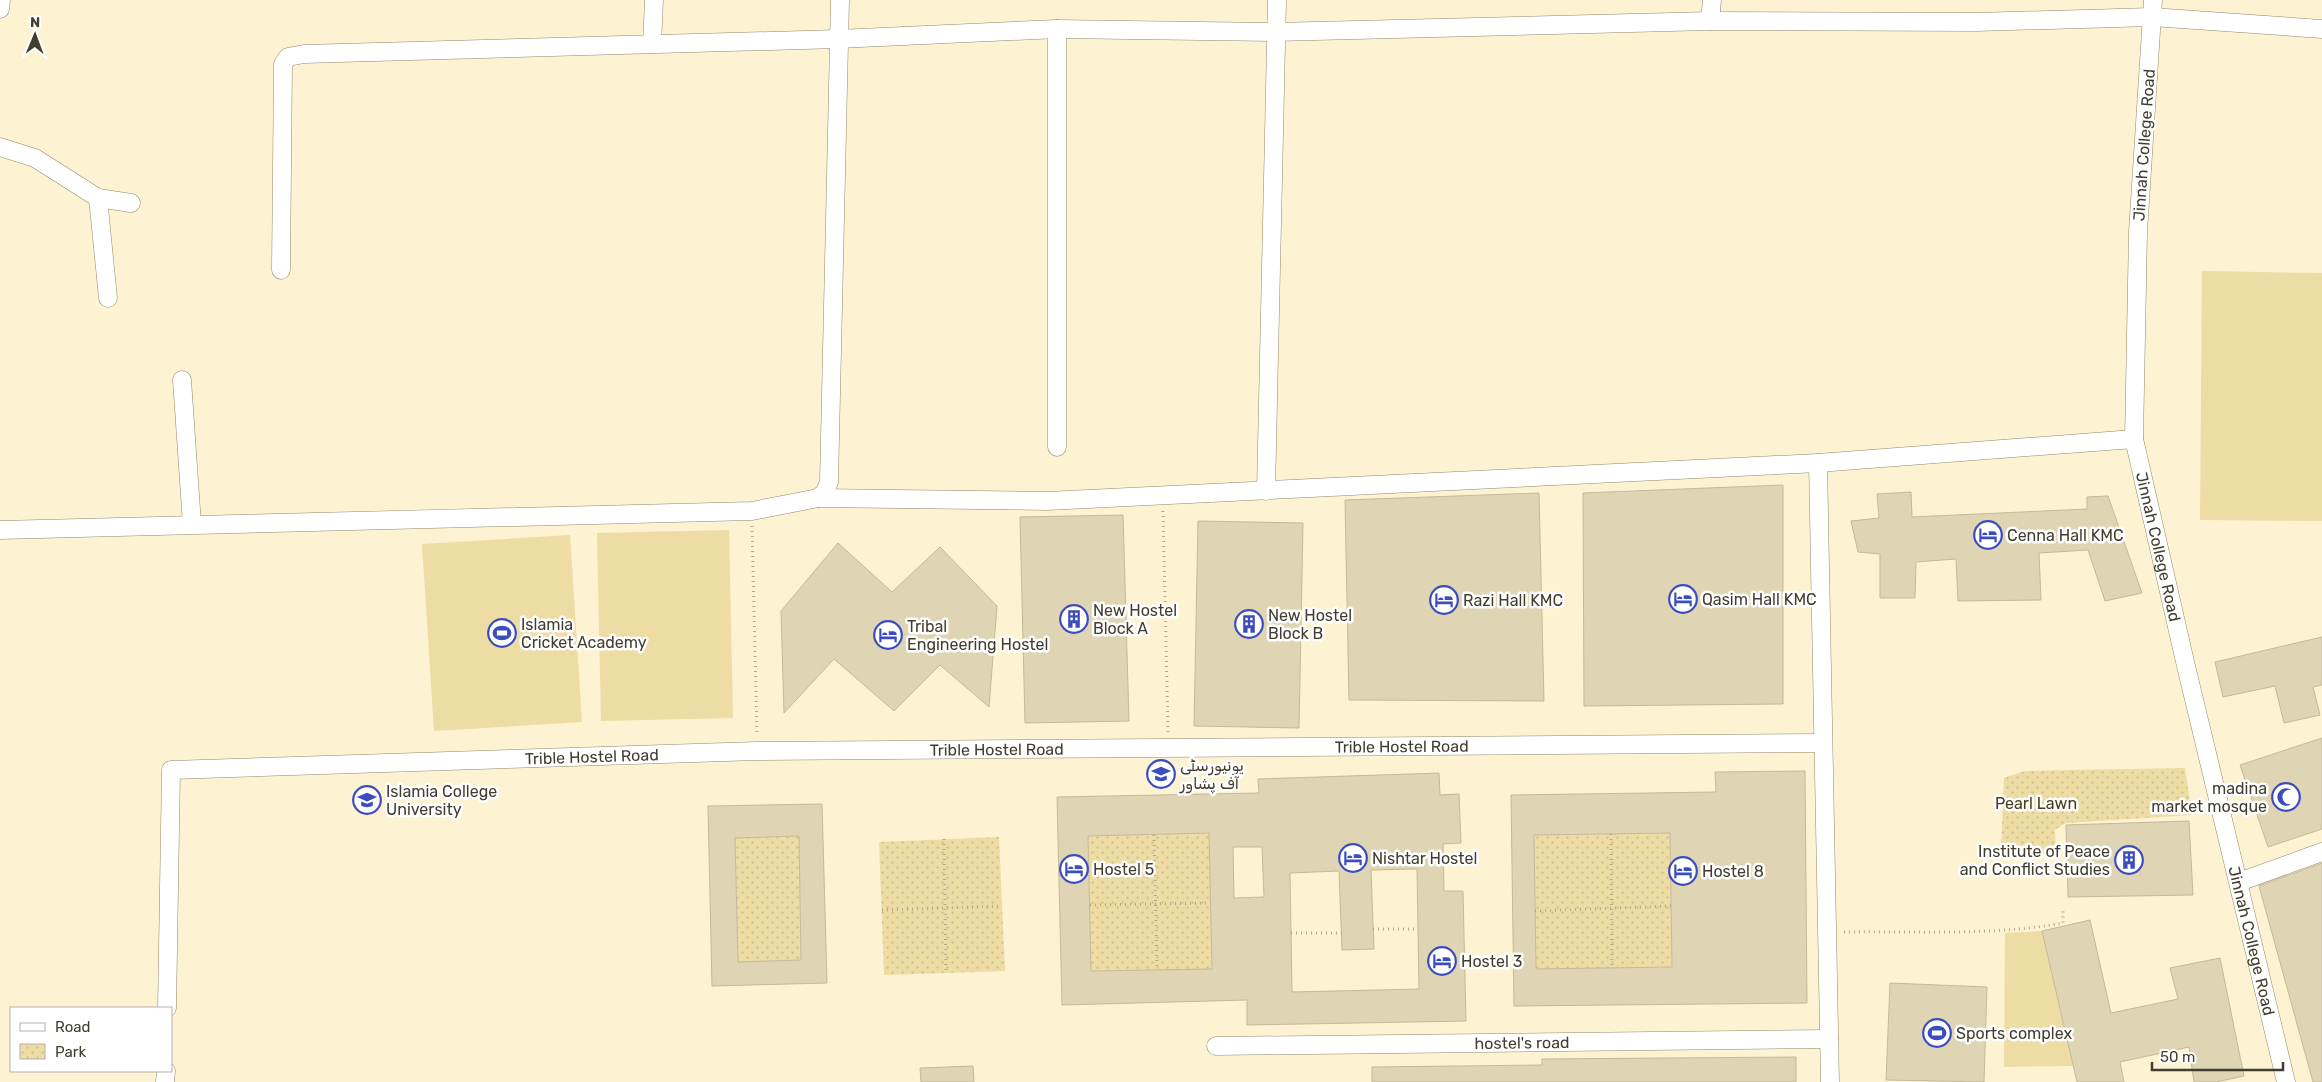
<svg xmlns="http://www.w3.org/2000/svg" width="2322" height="1082" font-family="Rubik,Cairo,sans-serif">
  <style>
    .grass { fill: #eedca5 }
    .park { fill: url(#park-dots) }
    .building { fill: #dfd5b5; stroke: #c4b99a; fill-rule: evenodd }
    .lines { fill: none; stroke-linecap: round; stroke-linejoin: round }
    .minor-casing { stroke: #92886a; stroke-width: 19 }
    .path { stroke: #b1a990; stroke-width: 3; stroke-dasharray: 1 4; stroke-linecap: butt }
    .minor { stroke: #fff; stroke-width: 18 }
    .labels { text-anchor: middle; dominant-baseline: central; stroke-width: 5; stroke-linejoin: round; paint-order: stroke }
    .street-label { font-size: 16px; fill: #413d30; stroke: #fff }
    .poi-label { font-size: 16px; fill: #413d30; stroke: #fff; text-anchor: start }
    .park-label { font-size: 16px; fill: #463b1a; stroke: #fff }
  </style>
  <defs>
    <pattern id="park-dots" width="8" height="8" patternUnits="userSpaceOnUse" patternTransform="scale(1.25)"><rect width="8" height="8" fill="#eedca5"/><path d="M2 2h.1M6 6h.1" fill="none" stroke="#cdbe8e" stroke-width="1.8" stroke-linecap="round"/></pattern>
  </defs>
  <rect width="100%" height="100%" fill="#fdf2d1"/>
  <!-- grass -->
  <path class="grass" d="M2202 271 2322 273V521L2200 520Z
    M729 530 733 718 601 721 597 533Z
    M570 535 582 722 434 731 422 544Z
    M2042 931 2073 1066 2004 1067 2005 933Z"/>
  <!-- park -->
  <path class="park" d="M2185 768 2192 815 2066 823 2055 830 2056 854 2001 853 2004 778 2025 771Z
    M1209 833 1212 969 1091 971 1088 836Z
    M1670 833 1672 967 1536 969 1534 835Z
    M799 836 801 960 738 962 735 838Z
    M999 837 1005 971 884 975 879 842Z"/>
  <!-- building -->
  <path class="building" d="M1783 485V704L1584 706 1583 493Z
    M1911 492 1912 517 2087 509V497L2108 496 2142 593 2105 601 2088 550 2039 553 2041 600 1958 601 1956 559 1916 562 1915 598H1880V554L1858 552 1851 521 1879 518 1877 494Z
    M1539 493 1544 701 1349 700 1345 500Z
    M1123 515 1129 721 1025 723 1020 517Z
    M1198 521 1303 523 1299 728 1194 726Z
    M838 543 892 592 940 547 997 606 989 707 940 665 894 711 834 659 784 713 781 611Z
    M2322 637V685L2313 687 2320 715 2284 723 2275 686 2223 697 2215 662Z
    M2322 738V829L2268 847 2240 765Z
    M1805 771 1807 1003 1514 1006 1511 795 1716 792 1715 772ZM1670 833 1672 967 1536 969 1534 835Z
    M1439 773 1440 795 1459 794 1461 843 1443 844 1444 891H1463L1466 1021 1247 1025V1000L1062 1005 1057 797 1259 793 1258 779ZM1209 833 1212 969 1091 971 1088 836ZM1233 847H1262L1264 897 1234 898ZM1417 869 1419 989 1292 992 1290 873 1339 871 1342 950 1374 949 1371 870Z
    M822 804 827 983 712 986 708 806ZM799 836 801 960 738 962 735 838Z
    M2189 821 2193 895 2068 897 2066 825Z
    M2322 863V1082H2313L2259 886Z
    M2090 920 2111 1013 2178 999 2170 968 2220 958 2244 1076 2216 1082H2194L2189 1047 2120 1062 2124 1082H2077L2042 931Z
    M1890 983 1987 987 1984 1082 1886 1080Z
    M1796 1057V1082H1372V1067L1542 1065V1059Z
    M973 1066 974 1082H921L920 1068Z"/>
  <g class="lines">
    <defs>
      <g id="minor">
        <path id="s1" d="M2153 0 2138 232 2134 439 2186 666 2286 1082"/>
        <path d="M0 9 1 0"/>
        <path d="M1710 21 1712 0"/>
        <path d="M652 44 654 0"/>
        <path d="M0 147 35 158 98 198 131 203"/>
        <path d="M98 198 108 298"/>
        <path d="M281 270 283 64 288 57 304 54 838 39 1057 29 1275 32 1710 21 1976 22 2152 17 2322 29"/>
        <path d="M182 380 192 524"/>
        <path d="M1057 447V29"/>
        <path d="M1818 463 1830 1082"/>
        <path d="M1266 491 1277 0"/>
        <path d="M818 498 1047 501 1818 463 2134 439"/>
        <path d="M0 530 752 511 818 498 825 492 829 482 840 0"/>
        <path d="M2239 882 2322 852"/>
        <path id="s2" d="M167 1008 171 770 757 751 1822 743"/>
        <path id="s3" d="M1216 1046 1829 1039"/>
        <path d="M165 1082 166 1071"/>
      </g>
    </defs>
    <!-- minor casing -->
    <use href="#minor" class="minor-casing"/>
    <!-- path -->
    <path class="path" d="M1163 511 1168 732
      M752 526 757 735
      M1611 834 1612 968
      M1154 835 1157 970
      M944 839 946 973
      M1090 905 1210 903
      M882 910 1002 906
      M1535 911 1671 906
      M1373 929H1418
      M1844 932C1916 931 1992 936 2063 923V910
      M1291 933H1342"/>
    <!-- minor -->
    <use href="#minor" class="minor"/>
  </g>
  <!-- icons -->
  <defs>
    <symbol id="hotel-ring" viewBox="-11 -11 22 22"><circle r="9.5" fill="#fff" stroke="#3b4cbf" stroke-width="1.5"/><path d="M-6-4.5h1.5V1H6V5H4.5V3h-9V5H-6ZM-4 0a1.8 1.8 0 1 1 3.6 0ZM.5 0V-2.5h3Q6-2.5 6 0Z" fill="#3b4cbf"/></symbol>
    <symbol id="building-ring" viewBox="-11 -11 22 22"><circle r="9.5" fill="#fff" stroke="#3b4cbf" stroke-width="1.5"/><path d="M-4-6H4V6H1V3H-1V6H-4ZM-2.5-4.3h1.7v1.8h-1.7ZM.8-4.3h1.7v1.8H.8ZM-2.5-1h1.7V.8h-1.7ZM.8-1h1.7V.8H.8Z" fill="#3b4cbf"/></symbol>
    <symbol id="stadium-ring" viewBox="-11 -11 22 22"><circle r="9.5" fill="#fff" stroke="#3b4cbf" stroke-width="1.5"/><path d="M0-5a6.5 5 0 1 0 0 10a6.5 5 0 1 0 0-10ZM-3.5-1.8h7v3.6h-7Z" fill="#3b4cbf"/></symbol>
    <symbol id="university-ring" viewBox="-11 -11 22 22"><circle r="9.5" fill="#fff" stroke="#3b4cbf" stroke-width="1.5"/><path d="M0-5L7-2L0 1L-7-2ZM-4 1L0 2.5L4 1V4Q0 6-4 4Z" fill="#3b4cbf"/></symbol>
    <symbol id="mosque-ring" viewBox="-11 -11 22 22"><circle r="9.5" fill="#fff" stroke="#3b4cbf" stroke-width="1.5"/><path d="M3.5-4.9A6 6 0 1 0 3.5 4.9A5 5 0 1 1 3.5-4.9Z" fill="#3b4cbf"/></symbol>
  </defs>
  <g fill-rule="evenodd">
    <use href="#hotel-ring" x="1972" y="519" width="32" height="32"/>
    <use href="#hotel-ring" x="1667" y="583" width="32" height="32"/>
    <use href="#hotel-ring" x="1428" y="584" width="32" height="32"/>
    <use href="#building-ring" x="1058" y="603" width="32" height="32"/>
    <use href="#building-ring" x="1233" y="608" width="32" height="32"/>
    <use href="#stadium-ring" x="486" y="617" width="32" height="32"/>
    <use href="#hotel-ring" x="872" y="619" width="32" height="32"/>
    <use href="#university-ring" x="1145" y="758" width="32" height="32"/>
    <use href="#mosque-ring" x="2270" y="781" width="32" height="32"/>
    <use href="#university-ring" x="351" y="784" width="32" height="32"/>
    <use href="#hotel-ring" x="1337" y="842" width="32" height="32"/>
    <use href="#building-ring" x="2113" y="844" width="32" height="32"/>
    <use href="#hotel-ring" x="1058" y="853" width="32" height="32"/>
    <use href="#hotel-ring" x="1667" y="855" width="32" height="32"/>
    <use href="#hotel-ring" x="1426" y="945" width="32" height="32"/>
    <use href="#stadium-ring" x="1921" y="1017" width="32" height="32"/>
  </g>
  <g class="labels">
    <!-- street labels -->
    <g class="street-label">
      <text transform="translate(2144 145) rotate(-86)">Jinnah College Road</text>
      <text stroke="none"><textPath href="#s1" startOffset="550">Jinnah College Road</textPath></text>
      <text stroke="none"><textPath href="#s2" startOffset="1469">Trible Hostel Road</textPath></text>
      <text stroke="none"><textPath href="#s2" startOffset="1064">Trible Hostel Road</textPath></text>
      <text stroke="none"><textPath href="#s2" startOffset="659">Trible Hostel Road</textPath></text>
      <text stroke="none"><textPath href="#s1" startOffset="955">Jinnah College Road</textPath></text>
      <text stroke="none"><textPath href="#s3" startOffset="306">hostel's road</textPath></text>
    </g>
    <!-- poi labels -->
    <g class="poi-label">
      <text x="2007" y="535">Cenna Hall KMC</text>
      <text x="1702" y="599">Qasim Hall KMC</text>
      <text x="1463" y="600">Razi Hall KMC</text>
      <text x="1093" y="610">New Hostel<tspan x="1093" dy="18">Block A</tspan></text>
      <text x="1268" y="615">New Hostel<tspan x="1268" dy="18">Block B</tspan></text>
      <text x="521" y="624">Islamia<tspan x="521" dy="18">Cricket Academy</tspan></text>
      <text x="907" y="626">Tribal<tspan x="907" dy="18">Engineering Hostel</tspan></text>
      <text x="1180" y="765">یونیورسٹی<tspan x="1180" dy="18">آف پشاور</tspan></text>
      <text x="2267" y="788" text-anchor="end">madina<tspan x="2267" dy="18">market mosque</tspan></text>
      <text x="386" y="791">Islamia College<tspan x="386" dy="18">University</tspan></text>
      <text x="2110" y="851" text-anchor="end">Institute of Peace<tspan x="2110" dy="18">and Conflict Studies</tspan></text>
      <text x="1372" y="858">Nishtar Hostel</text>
      <text x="1093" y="869">Hostel 5</text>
      <text x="1702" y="871">Hostel 8</text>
      <text x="1461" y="961">Hostel 3</text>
      <text x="1956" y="1033">Sports complex</text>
    </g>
    <!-- park labels -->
    <g class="park-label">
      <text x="2036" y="803">Pearl Lawn</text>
    </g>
  </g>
  <!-- legend -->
  <rect x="10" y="1007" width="162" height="65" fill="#ffffff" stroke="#b3b1ac"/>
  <rect x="20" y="1023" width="25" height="8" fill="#ffffff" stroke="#b3b1ac"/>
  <text x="55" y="1032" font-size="15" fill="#413d30">Road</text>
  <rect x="20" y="1044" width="25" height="15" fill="url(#park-dots)" stroke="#b3b1ac"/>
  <text x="55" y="1057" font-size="15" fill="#413d30">Park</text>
  <!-- north arrow -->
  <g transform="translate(35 35) rotate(1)" stroke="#ffffff" stroke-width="4" paint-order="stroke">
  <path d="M0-4L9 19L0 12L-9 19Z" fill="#413d30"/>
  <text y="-8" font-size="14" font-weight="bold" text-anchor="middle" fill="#413d30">N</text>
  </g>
  <!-- scale -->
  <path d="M2152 1062v8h131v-8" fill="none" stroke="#413d30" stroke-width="2.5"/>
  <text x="2160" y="1062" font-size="15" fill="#413d30" stroke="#ffffff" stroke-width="4" paint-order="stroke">50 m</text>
</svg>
